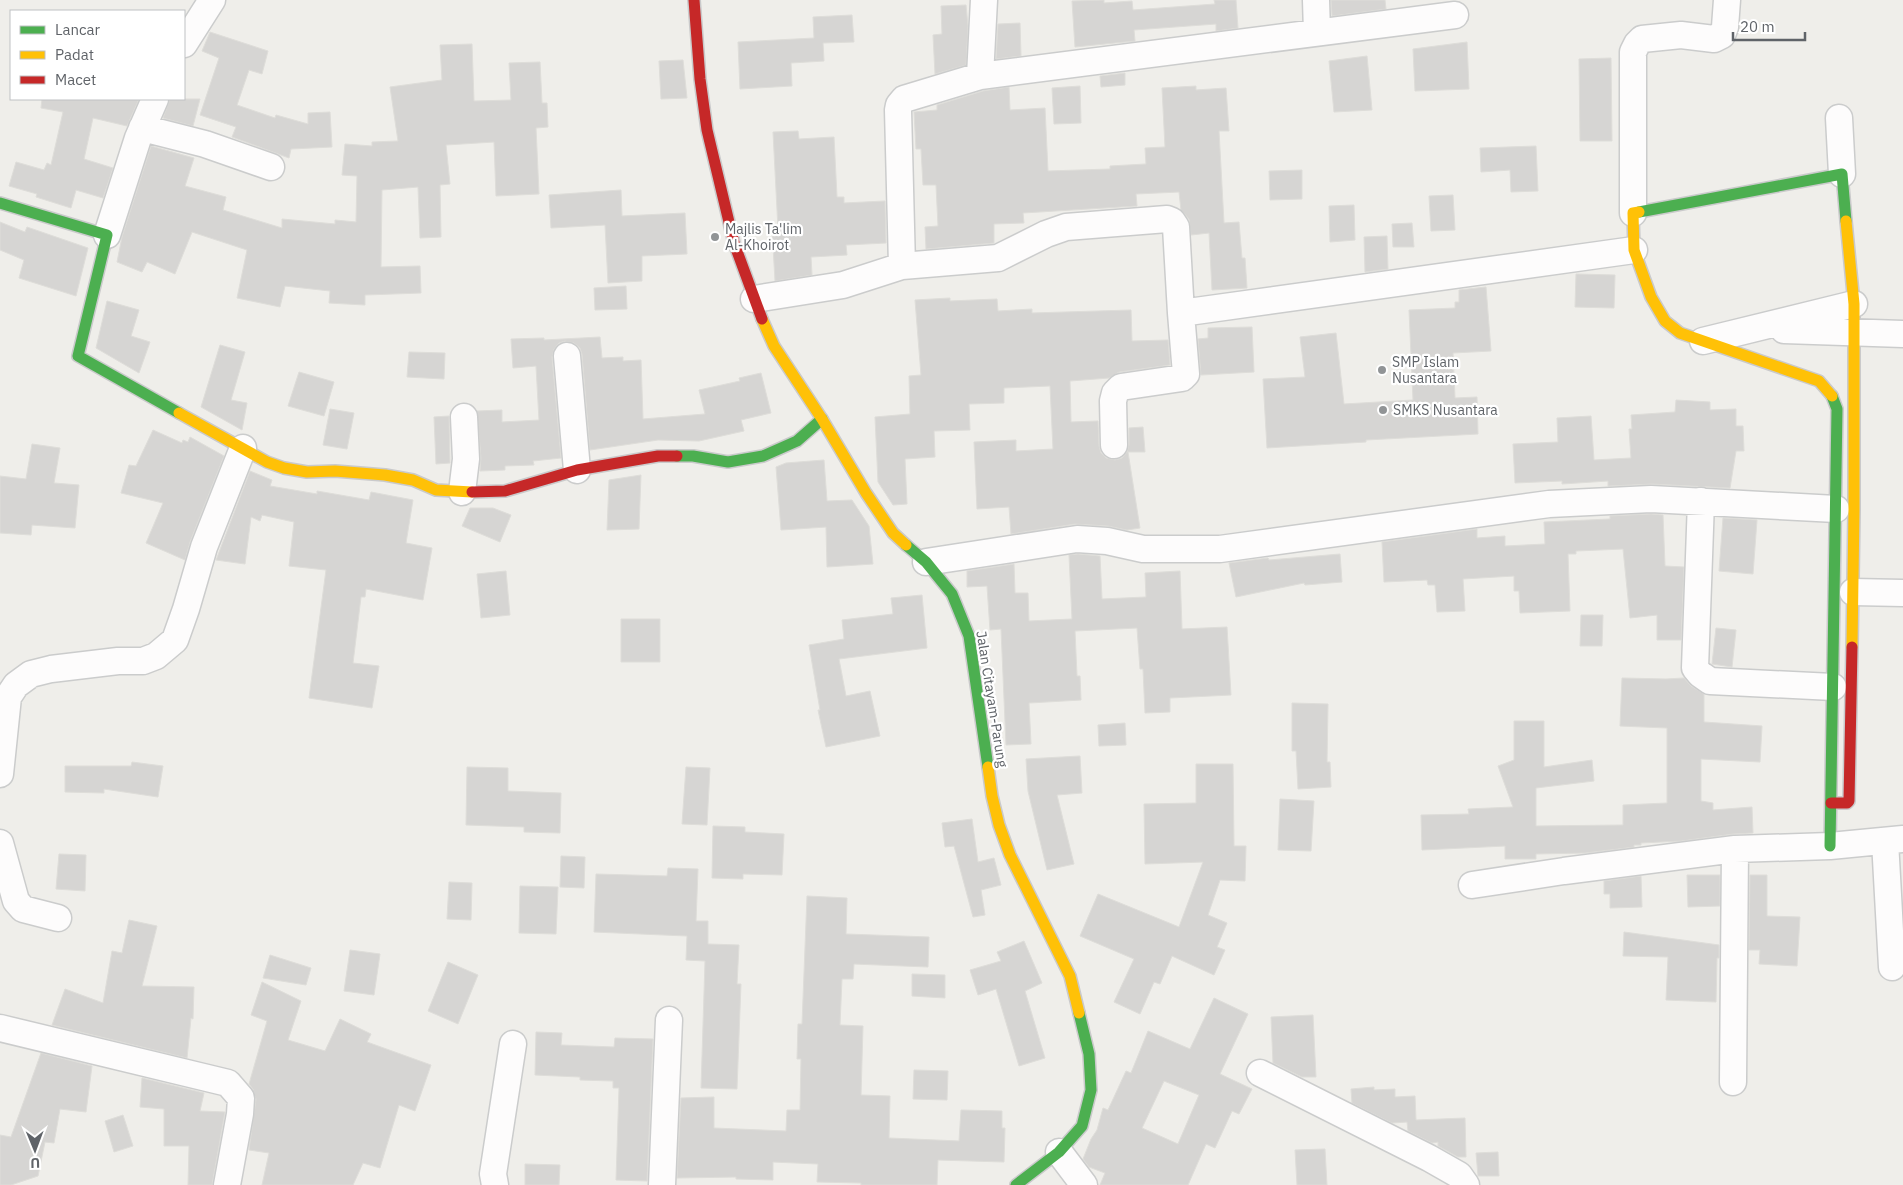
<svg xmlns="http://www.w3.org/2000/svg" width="1903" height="1185" font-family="'IBM Plex Sans',sans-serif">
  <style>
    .building { fill: #d6d5d3; stroke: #deddd9; fill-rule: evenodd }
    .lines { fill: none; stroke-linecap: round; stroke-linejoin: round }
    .street-casing { stroke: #cbcccc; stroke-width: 29 }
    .fast-casing { stroke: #cacacb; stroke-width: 14 }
    .slow-casing { stroke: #cacacb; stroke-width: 14 }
    .jam-casing { stroke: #cacacb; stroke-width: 14 }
    .street { stroke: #fdfcfc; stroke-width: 26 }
    .fast { stroke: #4caf50; stroke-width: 11 }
    .slow { stroke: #ffc107; stroke-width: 11 }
    .jam { stroke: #c62828; stroke-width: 11 }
    .poi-dot { fill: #919496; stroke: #fff; stroke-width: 2 }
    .labels { text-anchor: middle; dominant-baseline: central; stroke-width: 4.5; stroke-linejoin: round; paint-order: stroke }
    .poi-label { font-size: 14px; fill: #5f6368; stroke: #fff; text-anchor: start }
    .street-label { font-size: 14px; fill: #5f6368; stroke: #fff }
  </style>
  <rect width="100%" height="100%" fill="#efeeea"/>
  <!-- building -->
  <path class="building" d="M1104 0V3L1132 1 1133 10 1215 4 1214 0H1236L1238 28 1216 31V24L1134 30 1135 41 1075 47 1072 1Z
    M1331 0H1385L1386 9 1332 16Z
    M966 5 968 26 966 65 935 74 933 35 942 34 941 6Z
    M852 15 854 42 823 43 824 61 791 63 792 86 740 89 738 42 814 38 813 17Z
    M1020 23 1021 56 996 59 998 24Z
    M210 32 268 51 262 74 249 70 237 105 275 118 276 115 308 124V113L330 112 332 147 291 149 289 158 232 137 236 127 200 115 219 58 202 51Z
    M1467 42 1469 89 1415 91 1413 49Z
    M472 44 474 101 511 100 509 63 540 62 542 103H547L548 127 536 128 539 194 496 196 494 142 446 145 450 184 440 185 441 237 420 238 418 187 382 190 381 267 420 266 421 293 365 295V305L329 303 330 291 285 286 280 307 237 298 247 250 192 232 175 274 147 262 142 272 117 262 122 237 151 146 194 158 185 186 226 197 223 210 282 228V219L335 224V220L356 222 357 176 342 175 345 144 372 146V142L398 141 390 87 442 80 440 45Z
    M1367 56 1372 110 1334 112 1329 61Z
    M1611 58 1612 141H1580L1579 59Z
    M683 60 687 98 661 99 659 61Z
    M1125 73V85L1101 87 1100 76Z
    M1080 86 1081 123 1054 124 1052 88Z
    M1196 86V90L1226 88 1229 131H1219L1224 223 1239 222 1242 258H1245L1247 288 1212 290 1209 233 1191 235 1189 219 1181 210 1179 192 1136 194 1137 206 1023 213 1024 223 994 224V243L926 249 925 227 938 226 936 185H923L921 149H916L914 112 937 110V105L983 91 1009 87 1010 110 1045 108 1048 171 1110 169V166L1146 164 1145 148 1165 147 1162 88Z
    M42 99H139L127 126 93 118 84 159 113 168 103 198 76 190 71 208 36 197 37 194 9 186 16 162 44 170 47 163 51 165 63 112 41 108Z
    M170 99H200L193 126 163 118Z
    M798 131 799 139 834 137 837 197H844V203L885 201 886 243 846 245 847 255 811 257 812 275 775 281 772 229H778L773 132Z
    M1536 146 1538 191 1511 192 1510 170 1481 172 1480 148Z
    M1302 170V199L1270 200 1269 171Z
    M621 190 622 216 685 213 687 254 642 256V281L608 283 605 225 551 228 549 195Z
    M1453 195 1455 230 1431 231 1429 196Z
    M1354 205 1355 240 1330 242 1329 206Z
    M0 222 25 232 27 227 88 248 76 296 19 278 24 260 0 250Z
    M1412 223 1414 247H1393L1392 224Z
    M1387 236 1388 269 1365 272 1364 237Z
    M1576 274 1615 275 1614 308 1575 307Z
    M626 286 627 309 595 310 594 288Z
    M1486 287 1491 351 1453 353 1455 398 1477 397 1478 434 1366 440V442L1267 448 1263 379 1305 377 1300 337 1336 333 1344 404 1413 400 1409 310 1455 308V302H1459V290Z
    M950 298V301L997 299 998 311 1032 309V313L1131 310 1132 341 1168 340 1170 365 1119 372 1109 378 1070 381 1071 422 1098 421 1099 446 1101 453 1106 458 1115 460 1122 458 1127 452 1129 445V428L1143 427 1145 452H1128L1140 528 1127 530 1108 526 1075 524 1011 534 1009 507 977 509 974 442 1016 440V451L1053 449 1050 386 1004 388V403L969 404 970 430 934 431 935 457 905 459 907 504 893 505 878 482 875 417 910 414 909 376 921 375 915 300Z
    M107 301 139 310 131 336 150 342 139 373 96 348Z
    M1252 327 1254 372 1201 375 1198 339 1208 338V328Z
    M600 337 602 358 623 357V361L641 360 643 419 705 414 699 390 740 381 739 378 761 373 771 413 741 420 744 431 699 441 658 440 590 450 582 354 580 348 574 343 565 341 559 343 554 349 552 357 561 458 533 461 534 465 505 466V470L480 471 481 458 477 411 502 410V422L539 420 536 366 513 368 511 339 544 338V340Z
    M220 345 245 352 231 400 247 403 242 430 201 407Z
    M409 352 445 353 444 379 407 377Z
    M299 372 334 382 324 416 288 406Z
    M1676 400 1710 402V410L1736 409V426H1743L1744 451H1736L1730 488 1652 484 1608 486V481L1562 484V481L1515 483 1513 444 1558 442 1557 418 1591 416 1594 460 1631 458 1629 429H1632L1631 415 1675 412Z
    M330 409 354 413 347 449 323 445Z
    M449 416 450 463 436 464 434 417Z
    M153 430 182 443 183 440 188 442 190 437 224 456 190 542 185 560 146 543 163 503 121 493 129 465 136 466Z
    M32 444 60 448 54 483 79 485 75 528 32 525 31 535 0 533V476L26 479Z
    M824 460 827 501 852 500 869 526 873 564 827 567 826 527 781 530 776 467 786 463Z
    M250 471 272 480 270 486 317 494V491L369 500 371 492 413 500 406 543 432 548 423 600 366 589 365 597H361L353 663 379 666 372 708 309 698 326 570 289 566 294 522 262 515 260 521 251 517 245 564 216 560Z
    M641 475 639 529 607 530 609 480Z
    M470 508H493L511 515 500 542 462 526Z
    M1651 514 1663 515 1665 566 1684 567 1681 640H1657V615L1630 618 1623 549 1576 551V554H1568L1570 611 1520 613 1519 591H1514V576L1463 579 1465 611 1437 612 1435 585H1428L1427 580 1384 582 1382 542 1477 529V538L1505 536V546L1545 544 1544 522 1610 519V516Z
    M1723 518 1757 520 1753 574 1719 571Z
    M1078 554 1100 556 1102 599 1146 597 1145 573 1180 571 1182 629 1227 627 1231 695 1170 698V712L1145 713 1143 669H1140L1137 628 1075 631 1077 676H1080L1081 700 1029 703 1031 744 1006 745 1001 629 990 630 987 586 967 587V571L1014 564 1015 593H1028L1029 621 1072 619 1069 555Z
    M1340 554 1342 582 1305 585 1304 583 1236 597 1229 563 1268 558 1269 560Z
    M506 571 510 615 481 618 477 574Z
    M922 595 927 648 839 659 846 696 870 691 880 736 826 747 818 710H820L809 645 844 639 842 620 893 614 891 598Z
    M1581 615H1603L1602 646H1580Z
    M621 619H660V662H621Z
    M1716 628 1736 630 1732 667 1712 664Z
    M1622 678 1666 679 1684 678 1691 686 1704 694V722L1762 726 1760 762 1701 759V801L1713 803V810L1752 807 1753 833 1733 834 1681 841 1641 843V845H1634V847L1585 853 1536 854V859H1505V846L1422 850 1421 815 1469 814 1468 809 1513 807 1498 766 1514 760V721H1544V767L1592 760 1594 781 1536 788V826L1623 825V805L1667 803V728L1620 726Z
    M1292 703 1328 704 1327 762H1330L1331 787 1298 789 1296 751H1292Z
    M1125 723 1126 745 1099 746 1098 725Z
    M1080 756 1082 793 1057 795 1074 864 1047 870 1028 791 1026 759Z
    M132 762 163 766 158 797 104 789V793L65 792V766H131Z
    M1196 764H1233L1234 846H1246L1245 881 1220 880 1208 915 1227 923 1217 947 1225 950 1214 975 1172 956 1160 984 1154 982 1140 1014 1114 1002 1134 959 1080 936 1098 894 1179 927 1203 862 1145 864 1144 804 1196 803Z
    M467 767 508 768V791L561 793 560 833 524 832V827L466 825Z
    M686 767 710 768 707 825 682 824Z
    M1280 799 1314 801 1311 851 1278 850Z
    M972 819 978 862 994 858 1001 885 981 890 985 915 973 917 954 846 945 847 942 823Z
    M713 826 745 827V832L784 834 782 875 743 874V879L712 878Z
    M59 854 86 855 85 891 56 889Z
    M561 856 585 857 584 888 560 887Z
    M668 868 698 869 696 921H708V944L739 945 737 984H741L737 1089 701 1088 705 961 686 960 687 936 594 932 596 874 667 876Z
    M1687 875H1720V906L1688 907Z
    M1750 875H1767V916L1800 917 1797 966 1759 964 1760 950H1749Z
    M1641 876 1642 907 1610 908V894H1604V881Z
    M449 882 472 883 471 920 447 919Z
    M520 886 558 887 556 934 519 933Z
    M807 896 847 898 846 934 929 937 928 967 854 964 853 979H842L840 1025 863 1026 861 1095 890 1096 889 1138 959 1141 961 1110 1002 1111V1128H1005L1004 1162 938 1160 937 1185H861V1183L817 1182 818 1164 773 1162V1180L736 1179V1177L677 1178 681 1098 714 1097V1128L786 1131 787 1110H800L801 1059H797L798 1024H802Z
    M129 920 157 926 142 986 194 987 193 1019 191 1018 187 1058 52 1025 65 989 103 1003 112 951 122 953Z
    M1624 932 1719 945V958H1717L1716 1002 1666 1000 1668 957 1623 956Z
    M1024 941 1042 983 1025 991 1045 1058 1019 1066 996 989 978 995 970 970 1001 961 997 952Z
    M350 950 380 954 374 995 344 991Z
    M270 955 311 968 306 985 263 978Z
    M448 962 478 975 458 1024 428 1011Z
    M912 974 945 975V998L912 996Z
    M262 982 301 1001 288 1040 325 1051 340 1019 371 1034 367 1042 431 1065 415 1111 399 1105 380 1168 363 1163 353 1185H262L269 1153 249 1150 256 1099 253 1089 249 1084 267 1021 251 1015Z
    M1214 998 1248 1014 1220 1074 1252 1089 1239 1114 1232 1111 1215 1148 1206 1144 1188 1185H1100L1105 1173 1089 1167 1083 1159 1091 1139 1097 1130 1103 1108 1108 1110 1126 1071 1131 1073 1148 1031 1190 1049ZM1164 1081 1199 1095 1178 1144 1142 1128Z
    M1313 1015 1316 1077H1302L1273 1063 1271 1017Z
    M536 1032 562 1033 561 1045 614 1047 615 1038 653 1039 647 1181 616 1180 619 1088H613V1081L580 1080V1077L535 1075Z
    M41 1053 92 1066 86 1112 60 1109 54 1143 45 1142 38 1176 11 1185H0V1135L11 1137Z
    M914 1070 948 1071 947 1100 913 1099Z
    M142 1078 204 1093 200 1111 225 1112 212 1185H188L189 1146H164V1109L140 1107Z
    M1374 1087V1090L1395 1089V1097L1415 1096 1416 1120 1465 1118 1466 1157H1458L1438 1146V1142L1432 1143 1408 1131 1407 1122 1392 1123 1352 1103 1351 1089Z
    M123 1115 133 1146 114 1152 105 1121Z
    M1325 1149 1327 1185H1297L1295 1150Z
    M1498 1152 1499 1176H1478L1476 1153Z
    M525 1164 560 1165 559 1185H525Z"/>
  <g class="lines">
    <defs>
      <path id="street" d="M1316 0 1317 32
        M184 44 212 0
        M980 76 984 0
        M1839 118 1842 174
        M142 128 205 144 271 167
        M1633 213V52L1637 44 1642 39 1681 35 1714 39 1722 35 1725 27 1727 0
        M107 235 138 138 155 99
        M902 266 898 110 899 105 904 99 980 76 1455 15
        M754 299 843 285 902 266 998 258 1046 234 1066 227 1167 219 1172 221 1176 227 1181 313 1634 250
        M1784 330 1903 334
        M1703 341 1854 304
        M567 356 577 470
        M1114 445 1113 401 1115 393 1121 387 1182 378 1186 374 1181 313
        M462 492 466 459 464 417
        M1701 501 1695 668 1700 674 1710 681 1833 687
        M926 562 1077 539 1107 541 1143 549H1220L1549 504 1651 499 1836 509
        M1853 592 1903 593
        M0 774 8 697 16 685 31 674 51 669 118 661H143L156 656 175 640 186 609 204 547 243 448
        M1885 841 1892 967
        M0 843 16 901 23 909 58 918
        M1472 885 1564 871 1735 849 1830 846 1903 839
        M0 1028 228 1083 241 1098 240 1114 227 1185
        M1260 1073 1429 1158 1459 1175 1466 1185
        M1733 1082 1735 849
        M1059 1152 1084 1185
        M495 1185 493 1174 513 1044
        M662 1185 669 1020"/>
      <path id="fast" d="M0 203 107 235 78 356 179 413
        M1639 212 1842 174 1846 221
        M677 456H693L728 462 763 456 797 441 822 419
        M906 545 926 562 952 594 969 636 988 767
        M1830 846 1837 409 1832 396
        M1016 1185 1059 1152 1082 1126 1091 1090 1089 1054 1079 1013"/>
      <path id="slow" d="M1639 212 1633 213 1634 250 1651 297 1665 321 1680 333 1819 381 1832 396
        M1846 221 1854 304V510L1852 647
        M762 319 774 346 822 419 866 493 893 533 906 545
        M179 413 267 462 284 468 307 472 335 471 385 475 413 480 436 490 472 492
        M988 767 992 796 999 825 1010 855 1070 976 1079 1013"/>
      <path id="jam" d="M694 0 700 79 707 130 734 243 762 319
        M472 492 505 491 577 470 658 456H677
        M1831 803H1847L1849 801 1852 647"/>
    </defs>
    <!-- street casing -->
    <use href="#street" class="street-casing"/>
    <!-- fast casing -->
    <use href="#fast" class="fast-casing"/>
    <!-- slow casing -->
    <use href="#slow" class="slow-casing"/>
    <!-- jam casing -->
    <use href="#jam" class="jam-casing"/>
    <!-- street -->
    <use href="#street" class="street"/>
    <!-- fast -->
    <use href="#fast" class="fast"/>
    <!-- slow -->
    <use href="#slow" class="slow"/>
    <!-- jam -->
    <use href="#jam" class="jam"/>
  </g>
  <!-- markers -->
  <g class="poi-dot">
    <circle cx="715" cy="237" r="5"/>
    <circle cx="1382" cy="370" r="5"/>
    <circle cx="1383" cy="410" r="5"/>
  </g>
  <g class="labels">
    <!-- poi labels -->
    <g class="poi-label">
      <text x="725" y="229">Majlis Ta'lim<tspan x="725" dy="16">Al-Khoirot</tspan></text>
      <text x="1392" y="362">SMP Islam<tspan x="1392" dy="16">Nusantara</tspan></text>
      <text x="1393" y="410">SMKS Nusantara</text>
    </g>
    <!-- street labels -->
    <g class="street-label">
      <text transform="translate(992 699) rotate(81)">Jalan Citayam-Parung</text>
    </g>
  </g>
  <!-- legend -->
  <rect x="10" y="10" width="175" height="90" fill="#ffffff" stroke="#bfc1c3"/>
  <rect x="20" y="26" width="25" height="8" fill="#4caf50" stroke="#bfc1c3"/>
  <text x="55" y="35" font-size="15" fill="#5f6368">Lancar</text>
  <rect x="20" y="51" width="25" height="8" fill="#ffc107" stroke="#bfc1c3"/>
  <text x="55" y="60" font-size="15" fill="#5f6368">Padat</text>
  <rect x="20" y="76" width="25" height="8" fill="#c62828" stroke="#bfc1c3"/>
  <text x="55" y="85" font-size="15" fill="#5f6368">Macet</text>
  <!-- north arrow -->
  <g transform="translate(35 1150) rotate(179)" stroke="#ffffff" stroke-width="4" paint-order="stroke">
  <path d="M0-4L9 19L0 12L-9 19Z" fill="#5f6368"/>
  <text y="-8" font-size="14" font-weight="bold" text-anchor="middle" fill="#5f6368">U</text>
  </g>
  <!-- scale -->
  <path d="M1733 32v8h72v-8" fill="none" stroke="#5f6368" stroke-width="2.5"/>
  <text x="1740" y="32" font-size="15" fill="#5f6368" stroke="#ffffff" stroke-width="4" paint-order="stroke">20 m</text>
</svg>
